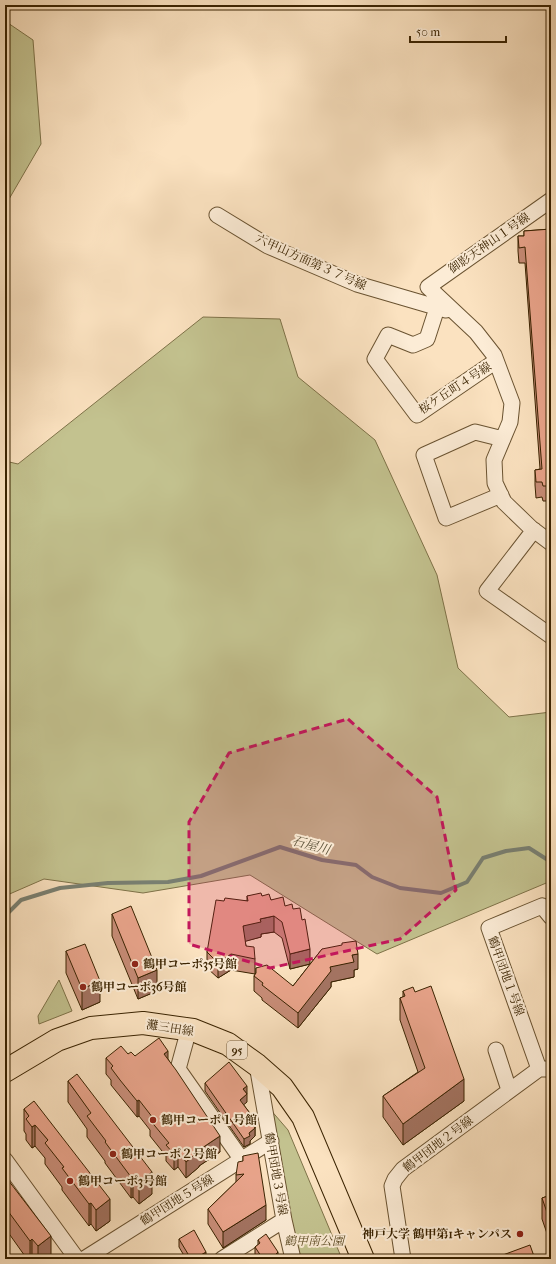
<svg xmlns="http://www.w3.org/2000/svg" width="556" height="1264" font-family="'IM FELL French Canon','Noto Serif JP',serif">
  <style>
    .green { fill: #c3c28f; stroke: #7e7248 }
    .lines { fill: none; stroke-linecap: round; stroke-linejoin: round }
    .stream { stroke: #797f71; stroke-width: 4 }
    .minor-casing { stroke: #6a5331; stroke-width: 17 }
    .primary-casing { stroke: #3a2301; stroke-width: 24 }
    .minor { stroke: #fcecd6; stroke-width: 15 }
    .primary { stroke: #fbe2c0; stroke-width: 22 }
    .wall { fill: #c88d78; stroke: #3a2301 }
    .shaded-wall { fill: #a37361; stroke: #3a2301 }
    .building { fill: #e9a48b; stroke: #3a2301 }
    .marked { fill: #c2185b; fill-opacity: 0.2; stroke: #c2185b; stroke-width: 3; stroke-dasharray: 8 5; stroke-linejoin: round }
    .poi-dot { fill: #8f2418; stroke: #fcecd6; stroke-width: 1.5 }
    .labels { text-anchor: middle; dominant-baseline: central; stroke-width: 4; stroke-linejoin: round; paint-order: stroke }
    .shield { fill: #fcecd6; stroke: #745f41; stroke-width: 1 }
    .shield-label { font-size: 11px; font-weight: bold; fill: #3a2301 }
    .street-label { font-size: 12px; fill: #3a2301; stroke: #fcecd6 }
    .poi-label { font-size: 12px; font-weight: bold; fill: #3a2301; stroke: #fcecd6; text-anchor: start }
    .park-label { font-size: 12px; font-style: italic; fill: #5c4b24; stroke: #fcecd6 }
    .water-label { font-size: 13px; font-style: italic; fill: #5a5139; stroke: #fcecd6 }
  </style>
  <rect width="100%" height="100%" fill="#fbe2c0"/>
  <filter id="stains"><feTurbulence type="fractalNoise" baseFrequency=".005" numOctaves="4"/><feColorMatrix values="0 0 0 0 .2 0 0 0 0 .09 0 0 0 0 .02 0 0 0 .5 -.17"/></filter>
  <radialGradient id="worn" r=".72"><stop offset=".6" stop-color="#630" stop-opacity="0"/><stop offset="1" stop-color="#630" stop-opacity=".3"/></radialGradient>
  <!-- green -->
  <path class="green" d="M5 21 33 40 41 144 5 206Z
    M203 317 280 319 298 377 375 440 437 575 458 668 509 717 551 712V881L377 954 250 875 143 893 44 879 5 896V461L18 464Z
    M59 980 72 1011 39 1024 38 1016Z
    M269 1108 288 1130 342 1259H299Z"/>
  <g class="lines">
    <!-- stream -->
    <path class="stream" d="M5 916 21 900 60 888 108 883 168 882 201 876 280 847 322 860 356 865 372 877 400 888 441 893 467 882 483 858 506 851 529 848 551 862"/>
    <defs>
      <path id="minor" d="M551 200 428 287 476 332 494 355 512 403 510 422 494 460 495 483 504 502 531 528 551 543
        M217 215 268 246 357 284 446 310
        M437 308 427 339 413 345 388 335 375 359 417 415 496 361
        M501 495 446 518 424 455 475 432 503 439
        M534 530 487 591 551 636
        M189 1029 178 1069 242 1160
        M496 1050 509 1090
        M257 1065 284 1220 293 1259
        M539 1069 489 928 542 906 551 917
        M5 1160 77 1259
        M84 1259 271 1141
        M222 1259 284 1220
        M403 1259 392 1186 395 1179 403 1169 539 1069H551"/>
      <path id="primary" d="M5 1071 57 1040 91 1028 143 1023 193 1030 228 1044 257 1065 282 1087 303 1117 363 1259"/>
    </defs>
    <!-- minor casing -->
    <use href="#minor" class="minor-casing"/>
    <!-- primary casing -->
    <use href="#primary" class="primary-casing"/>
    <!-- minor -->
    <use href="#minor" class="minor"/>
    <!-- primary -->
    <use href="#primary" class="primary"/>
  </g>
  <!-- wall -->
  <path class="wall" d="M551 229V501H543L542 497 536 498 535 485V470L540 469 525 263H519L518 251V236H524V231Z
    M247 896H262L285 906 310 964 290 969 282 938 274 932 261 934V937L245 941 246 946 255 959V974L231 970 218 978 207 968V952L224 901H247Z
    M112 914 157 991 138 999 112 936Z
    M322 949 358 969 354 970V977L331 982V987L298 1028 262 1000V998L254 991V976L256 973V968L293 986Z
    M66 951 100 1002 82 1010 66 973Z
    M403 991 464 1101 403 1145 383 1117V1096L418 1072 400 1020V998L403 997Z
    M128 1054 135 1056 168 1059 220 1152 199 1166V1167L186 1178 178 1167 174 1170 166 1161V1156L150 1136V1130L139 1116 137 1117 111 1085V1080L106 1074V1058Z
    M68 1081 152 1194 139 1204 133 1197 131 1198 105 1163V1161L87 1137V1129L68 1102Z
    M205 1083 247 1102 243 1104 255 1120V1136L250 1141V1144L244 1147 205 1091Z
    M24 1109 110 1221 96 1231 91 1224 89 1226 62 1190V1187L45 1164V1158L35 1146 32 1148 26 1140V1134L24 1131Z
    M243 1156 266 1220 223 1248 208 1224V1209L236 1182V1175L243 1161Z
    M5 1176 51 1257 49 1259H27L5 1228Z
    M551 1195V1245L542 1219V1198Z
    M179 1239 206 1259H186L179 1247Z
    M258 1240 278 1259H258L255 1255V1247L258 1245Z"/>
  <!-- shaded-wall -->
  <path class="shaded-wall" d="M274 916V932L261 934V937L243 942V926L260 919Z
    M310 949V964L290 969V954Z
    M231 954V970L218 978V963Z
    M358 954V969L354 970V977L331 982V987L298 1028V1013L330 967 352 955Z
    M157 970V991L138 999V978Z
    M100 981V1002L82 1010V989Z
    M168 1051V1067L164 1054Z
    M464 1079V1101L403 1145V1124Z
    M247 1086V1094L243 1089Z
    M247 1094V1102L240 1108V1100Z
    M139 1100V1116L137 1117V1101Z
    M255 1120V1128L252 1122Z
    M35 1125V1146L32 1148V1127Z
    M255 1128V1136L250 1141V1144L244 1147V1139L249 1133Z
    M220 1136V1152L199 1166V1167L186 1178V1162L199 1150Z
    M178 1151V1167L174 1170V1154Z
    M152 1172V1194L139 1204V1182Z
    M133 1175V1197L131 1198V1177Z
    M110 1199V1221L96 1231V1210Z
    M91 1203V1224L89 1226V1204Z
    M266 1205V1220L223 1248V1232Z
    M51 1236V1257L49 1259H38V1246Z
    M32 1239V1259H30V1241Z
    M206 1252V1259H194Z
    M278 1252V1259H274V1256Z"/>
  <!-- building -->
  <path class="building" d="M551 229V486H543L542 482H536L535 470 542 469 525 247 519 248 518 236H524V231Z
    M261 893 262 896 269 894 271 900 283 897 285 906 292 904 293 909 300 908 302 920 305 919 310 949 290 954 282 922 274 916 260 919 261 922 243 926 246 946 254 947 255 959 231 954 218 963 207 952 216 900 224 901 225 898 248 901 247 896Z
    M131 906 157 970 138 978 112 914Z
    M356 941 358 954 352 955 354 962 330 967 331 971 298 1013 262 985 263 983 254 976 256 973V968L267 965 293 986 322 949 342 945V943Z
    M85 944 100 981 82 989 66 951Z
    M431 986 464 1079 403 1124 383 1096 425 1068 400 998 405 996 403 991 413 987 415 992Z
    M159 1038 168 1051 164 1054 176 1070 220 1136 199 1150V1151L186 1162 178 1151 174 1154 166 1145 169 1143 150 1120 153 1118 139 1100 137 1101 120 1080 111 1068 113 1066 106 1058 121 1046 128 1054 131 1052 135 1056Z
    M229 1062 247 1086 243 1089 247 1094 240 1100 255 1120 252 1122 255 1128 249 1133 250 1136 244 1139 205 1083Z
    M77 1074 152 1172 139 1182 133 1175 131 1177 105 1142 106 1141 87 1116 91 1113 68 1081Z
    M34 1101 110 1199 96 1210 91 1203 89 1204 62 1168 64 1167 45 1143 48 1140 35 1125 32 1127 26 1119 29 1116 24 1109Z
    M258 1153 266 1205 223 1232 208 1209 244 1174 236 1175 238 1162 243 1161V1156Z
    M5 1176 51 1236 38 1246 32 1239 30 1241 5 1207Z
    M551 1195V1224L542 1198Z
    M194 1230 206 1252 194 1259H191L179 1239Z
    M266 1234 278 1252 274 1256 276 1259H263L255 1247 260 1243 258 1240Z
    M530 1245 535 1259H492Z"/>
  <!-- marked area -->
  <path class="marked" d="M348 719 437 797 456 890 400 939 270 968 189 944V822L229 753Z"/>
  <!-- markers -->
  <g class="poi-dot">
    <circle cx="135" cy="964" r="4"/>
    <circle cx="83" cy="987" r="4"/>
    <circle cx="153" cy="1120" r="4"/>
    <circle cx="113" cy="1154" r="4"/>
    <circle cx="70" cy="1181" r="4"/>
    <circle cx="520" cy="1234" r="4"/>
  </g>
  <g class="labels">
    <!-- shield labels -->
    <rect class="shield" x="227" y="1041" width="20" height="18" rx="3"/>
    <g class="shield-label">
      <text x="237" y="1050">95</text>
    </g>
    <!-- street labels -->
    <g class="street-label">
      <text transform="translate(489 243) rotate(-35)">御影天神山１号線</text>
      <text transform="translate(311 262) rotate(24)">六甲山方面第３７号線</text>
      <text transform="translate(455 388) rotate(-33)">桜ケ丘町４号線</text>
      <text transform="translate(506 976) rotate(70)">鶴甲団地１号線</text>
      <text transform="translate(170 1028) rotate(9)">灘三田線</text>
      <text transform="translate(438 1144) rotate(-37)">鶴甲団地２号線</text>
      <text transform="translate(276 1174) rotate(80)">鶴甲団地３号線</text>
      <text transform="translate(177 1200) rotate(-32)">鶴甲団地５号線</text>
    </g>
    <!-- poi labels -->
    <g class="poi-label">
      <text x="143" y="964">鶴甲コーポ35号館</text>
      <text x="91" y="987">鶴甲コーポ36号館</text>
      <text x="161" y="1120">鶴甲コーポ１号館</text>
      <text x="121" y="1154">鶴甲コーポ２号館</text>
      <text x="78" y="1181">鶴甲コーポ3号館</text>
      <text x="512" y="1234" text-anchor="end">神戸大学 鶴甲第1キャンパス</text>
    </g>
    <!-- park labels -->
    <g class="park-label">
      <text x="314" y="1241">鶴甲南公園</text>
    </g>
    <!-- water labels -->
    <g class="water-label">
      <text transform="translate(311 845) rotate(15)">石屋川</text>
    </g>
  </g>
  <!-- margin -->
  <rect width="556" height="1264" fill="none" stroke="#fbe2c0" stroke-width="20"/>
  <rect x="6" y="6" width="544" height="1252" fill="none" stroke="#3a2301" stroke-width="2"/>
  <rect x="10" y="10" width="536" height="1244" fill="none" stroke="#3a2301"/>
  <!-- scale -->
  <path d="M410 36v6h96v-6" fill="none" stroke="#3a2301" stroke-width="2"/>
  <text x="416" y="36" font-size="12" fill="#3a2301" stroke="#fcecd6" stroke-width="3" paint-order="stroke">50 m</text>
  <rect width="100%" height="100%" filter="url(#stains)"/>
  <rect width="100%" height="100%" fill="url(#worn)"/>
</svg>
